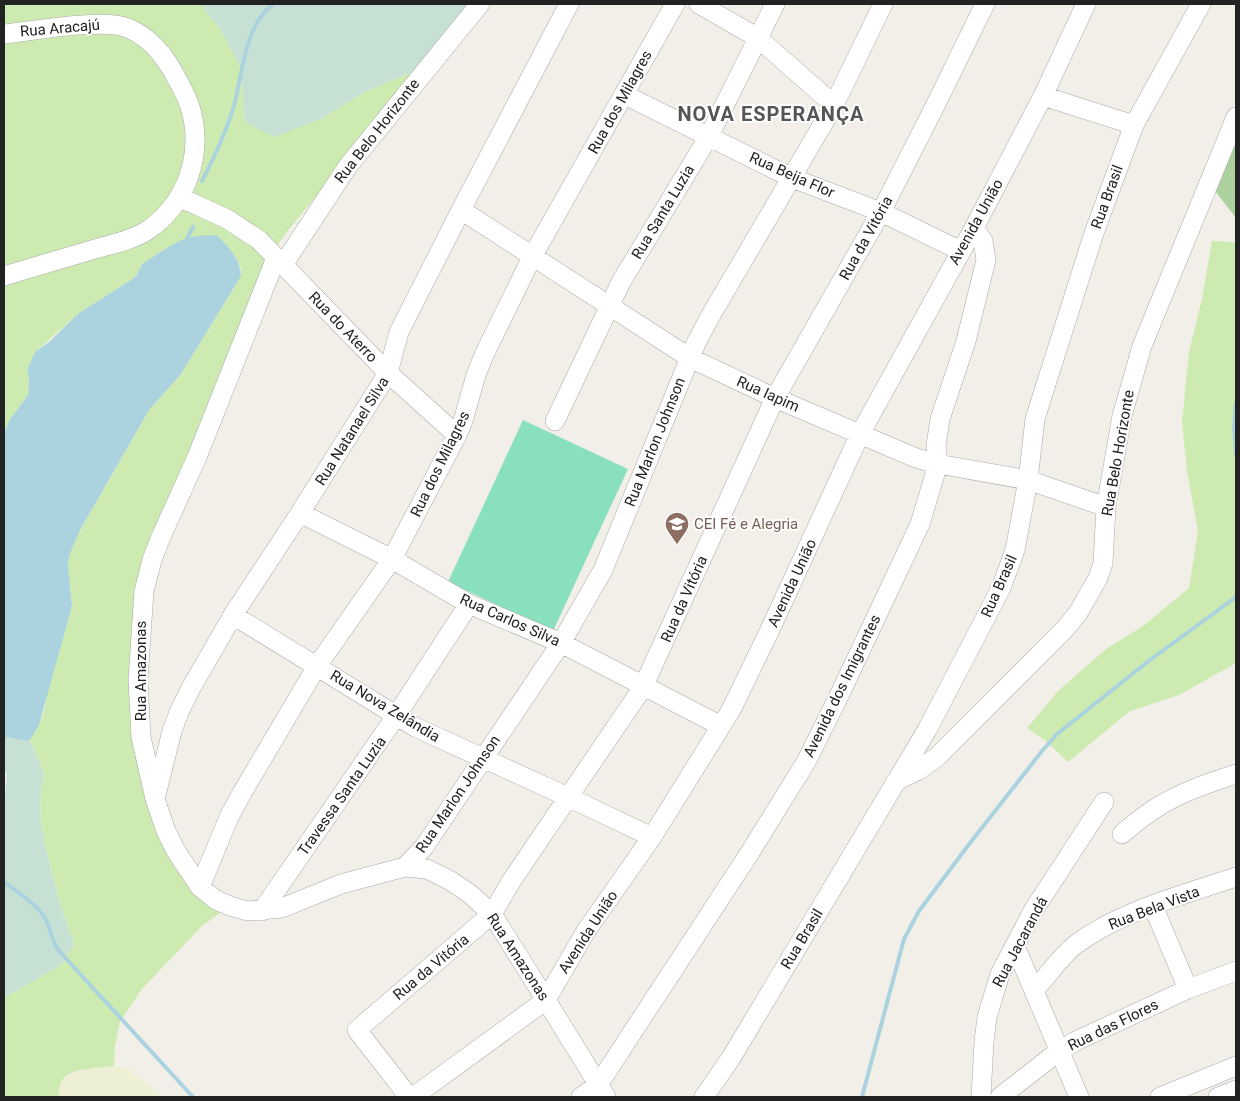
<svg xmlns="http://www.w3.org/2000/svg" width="1240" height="1101" font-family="Roboto,sans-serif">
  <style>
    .farmland { fill: #eef0d5 }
    .grass { fill: #cdebb0 }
    .forest { fill: #add19e }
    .wetland { fill: #c6e0d4 }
    .pitch { fill: #88e0be }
    .water { fill: #aad3df }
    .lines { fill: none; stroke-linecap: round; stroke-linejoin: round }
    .stream { stroke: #aad3df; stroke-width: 4 }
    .minor-casing { stroke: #a9a9a9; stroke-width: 20 }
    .minor { stroke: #fff; stroke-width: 19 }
    .labels { text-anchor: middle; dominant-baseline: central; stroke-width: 4; stroke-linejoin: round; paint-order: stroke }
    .street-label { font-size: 15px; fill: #222; stroke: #fff }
    .education-label { font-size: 15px; fill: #785e54; stroke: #fff; text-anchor: start }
    .district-label { font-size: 20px; font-weight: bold; letter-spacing: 1px; fill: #555; stroke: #fff }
  </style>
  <rect width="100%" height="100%" fill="#f2efe9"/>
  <!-- farmland -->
  <path class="farmland" d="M116 1066 127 1068 133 1072 164 1097H58L61 1082 65 1077 89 1068Z"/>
  <!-- grass -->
  <path class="grass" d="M4 4H200L221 30 240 66 245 122 321 119 366 91 420 69 286 233 262 269 162 520 135 694 164 846 176 870 212 908 220 913 202 926 142 989 120 1022 115 1046 114 1066C101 1068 69 1067 61 1082 59 1086 59 1093 58 1097H4V998L61 965 74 944 58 898 46 849 41 823 40 800 44 773 30 740 39 725 45 708 47 693 72 606 68 567 69 556 80 530 149 410 181 374 241 276V269L235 256 167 248 142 264 137 275 131 280 79 313 35 352 27 370 29 378 28 395 9 421 4 434Z
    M1212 241 1236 242V663L1179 695 1130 711 1068 762 1046 741 1027 728 1058 691 1106 649 1143 626 1189 588 1198 531 1187 471 1182 422 1189 352 1202 299Z"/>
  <!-- forest -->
  <path class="forest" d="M1236 141V218L1212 187Z"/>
  <!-- wetland -->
  <path class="wetland" d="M200 4H474L420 69 366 91 321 119 274 137 245 122 240 66 221 30Z
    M8 737 21 740H30L44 773 40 800 41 823 46 849 58 898 74 944 61 965 4 998V808L7 775 4 767V740Z"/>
  <!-- pitch -->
  <path class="pitch" d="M523 420 628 469 553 631 448 582Z"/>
  <!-- water -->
  <path class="water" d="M216 235C228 246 240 258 241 276L181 374 149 410 80 530 69 556 68 567 72 606 39 725 30 740H21L8 737 4 740V434L9 421 28 395 29 378 27 370 35 352 50 341 79 313 131 280 137 275 142 264 167 248 181 240 197 236Z"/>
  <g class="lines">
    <!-- stream -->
    <path class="stream" d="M202 181C214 158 226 132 234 106 242 75 245 24 273 4
      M186 241 193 227
      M1236 403 1234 426 1236 454
      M4 882C16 891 38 905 45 918 51 929 51 940 59 951L193 1097
      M862 1097 904 939 919 911 970 843 1042 751 1057 734 1146 663 1236 597"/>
    <defs>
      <path id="minor" d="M699 4 758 38 834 105
        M4 34C33 31 102 18 128 28 151 38 166 57 177 79 182 88 188 99 191 110 203 155 187 203 148 230 133 240 112 244 95 249 64 258 34 267 4 276
        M625 95 792 178 881 212 961 251
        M1043 96 1134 125
        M178 199 190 202 227 219 259 240 388 373 457 435
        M461 210 690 358 775 398 916 458 938 464 1028 480 1106 507
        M276 258 197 457 160 539 152 560 144 591 138 680 141 737 155 799 166 831 176 851 200 887 216 900 230 906 247 911 282 908 341 884 405 867 427 869 451 881 470 894 492 914 546 1000 606 1097
        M283 265 348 166 480 4
        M555 421 621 282 709 136 775 4
        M300 513 392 559 469 604 561 643 721 726
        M233 615 415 727 568 797 652 837
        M896 781 919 770 938 756 1065 629 1078 613 1098 578 1103 563 1106 507 1122 416 1142 346 1236 117
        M156 795 172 731 180 710 191 688 233 615 300 513 388 373 399 332 461 210 569 4
        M1122 834C1133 825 1144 815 1156 808 1181 792 1209 783 1236 774
        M405 867 424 847 561 643 603 570 696 343 711 315 834 105 883 4
        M200 887 229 817 242 793 317 666 392 559 457 435 463 421 476 375 484 355 532 257 675 4
        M1153 906 1188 989
        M262 911 396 716 469 604
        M1015 946 1079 1097
        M1034 990C1048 976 1059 958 1075 945 1120 911 1183 895 1236 877
        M409 1097 357 1030 492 914 512 880 643 687 775 398 881 212 933 110 985 4
        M413 1097 546 1000 586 931 652 837 731 710 768 634 860 434 974 228 1043 96 1086 4
        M581 1097 598 1085 749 854 806 762 838 698 920 524 938 464 936 446 940 419 966 341 986 260 983 241 974 228
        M704 1097 731 1058 927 730 1001 588 1015 550 1028 480 1035 419 1094 233 1134 125 1201 4
        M981 1097 984 1042 987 1017 1000 974 1033 911 1104 802
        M1000 1097 1059 1051 1076 1041 1188 989 1236 971
        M1160 1097 1236 1066
        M1218 1097 1236 1090"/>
    </defs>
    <!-- minor casing -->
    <use href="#minor" class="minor-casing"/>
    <!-- minor -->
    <use href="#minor" class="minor"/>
  </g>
  <!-- icons -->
  <defs>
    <symbol id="school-pin" viewBox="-11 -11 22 30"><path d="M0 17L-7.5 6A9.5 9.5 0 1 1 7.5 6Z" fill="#8d6e63" stroke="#fff"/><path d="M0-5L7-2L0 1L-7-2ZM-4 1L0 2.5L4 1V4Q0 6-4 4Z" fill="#fff"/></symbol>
  </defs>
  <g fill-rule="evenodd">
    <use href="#school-pin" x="663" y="510" width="28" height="38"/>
  </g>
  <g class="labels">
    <!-- street labels -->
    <g class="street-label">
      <text transform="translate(60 28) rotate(-5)">Rua Aracajú</text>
      <text transform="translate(620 102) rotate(-61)">Rua dos Milagres</text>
      <text transform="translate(377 131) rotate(-52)">Rua Belo Horizonte</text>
      <text transform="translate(792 175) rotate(24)">Rua Beija Flor</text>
      <text transform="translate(1107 197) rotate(-70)">Rua Brasil</text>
      <text transform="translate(663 212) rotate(-59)">Rua Santa Luzia</text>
      <text transform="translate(976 222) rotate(-61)">Avenida União</text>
      <text transform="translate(866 238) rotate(-61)">Rua da Vitória</text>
      <text transform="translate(343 327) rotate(46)">Rua do Aterro</text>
      <text transform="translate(768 394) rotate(24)">Rua Iapim</text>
      <text transform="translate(352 431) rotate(-58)">Rua Natanael Silva</text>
      <text transform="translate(655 442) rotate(-68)">Rua Marlon Johnson</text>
      <text transform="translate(1118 453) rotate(-80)">Rua Belo Horizonte</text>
      <text transform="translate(440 464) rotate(-64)">Rua dos Milagres</text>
      <text transform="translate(792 583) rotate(-65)">Avenida União</text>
      <text transform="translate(999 586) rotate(-66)">Rua Brasil</text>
      <text transform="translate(684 599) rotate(-66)">Rua da Vitória</text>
      <text transform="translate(510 620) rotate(24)">Rua Carlos Silva</text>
      <text transform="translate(141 671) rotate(-90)">Rua Amazonas</text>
      <text transform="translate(842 686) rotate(-64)">Avenida dos Imigrantes</text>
      <text transform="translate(385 706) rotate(31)">Rua Nova Zelândia</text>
      <text transform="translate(458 794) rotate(-56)">Rua Marlon Johnson</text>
      <text transform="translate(342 796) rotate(-55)">Travessa Santa Luzia</text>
      <text transform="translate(1154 908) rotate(-21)">Rua Bela Vista</text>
      <text transform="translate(588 932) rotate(-57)">Avenida União</text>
      <text transform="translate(802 939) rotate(-59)">Rua Brasil</text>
      <text transform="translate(1020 942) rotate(-62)">Rua Jacarandá</text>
      <text transform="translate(518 957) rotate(57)">Rua Amazonas</text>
      <text transform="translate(431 967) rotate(-40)">Rua da Vitória</text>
      <text transform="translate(1113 1025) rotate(-26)">Rua das Flores</text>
    </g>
    <!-- education labels -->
    <g class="education-label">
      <text x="694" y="524">CEI Fé e Alegria</text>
    </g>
    <!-- district labels -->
    <g class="district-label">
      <text x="771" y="114">NOVA ESPERANÇA</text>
    </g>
  </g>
  <!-- border -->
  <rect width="1240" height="1101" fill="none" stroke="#222222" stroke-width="10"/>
</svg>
